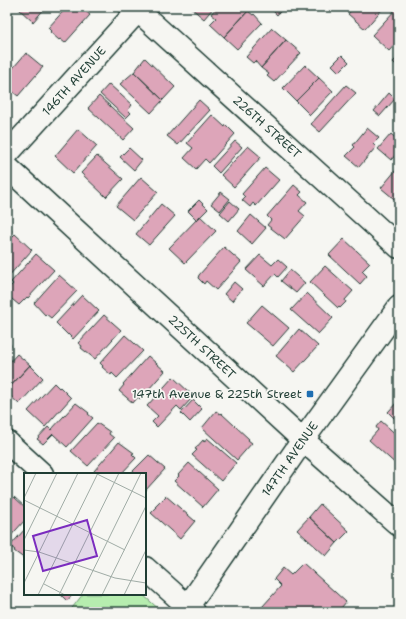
<svg xmlns="http://www.w3.org/2000/svg" width="406" height="619" font-family="'Shantell Sans',sans-serif">
  <style>
    .green { fill: #b6edaf; stroke: #6a9572 }
    .building { fill: #dda5b9; stroke: #1f3d34 }
    .lines { fill: none; stroke-linecap: round; stroke-linejoin: round }
    .minor-casing { stroke: #1f3d34; stroke-width: 25 }
    .minor { stroke: #f6f6f2; stroke-width: 22 }
    .poi-dot { fill: #1f6fb2; stroke: #f6f6f2; stroke-width: 1.5 }
    .labels { text-anchor: middle; dominant-baseline: central; stroke-width: 3.5; stroke-linejoin: round; paint-order: stroke }
    .street-label { font-size: 12px; fill: #1f3d34; stroke: #f6f6f2 }
    .poi-label { font-size: 12px; fill: #1f3d34; stroke: #f6f6f2; text-anchor: end }
    .inset-road { fill: none; stroke: #a0aca6; stroke-width: 1 }
    .view { fill: #7b2cbf; fill-opacity: 0.15; stroke: #7b2cbf; stroke-width: 2 }
    .inset-edge { fill: none; stroke: #1f3d34; stroke-width: 2 }
  </style>
  <rect width="100%" height="100%" fill="#f6f6f2"/>
  <filter id="ink" filterUnits="userSpaceOnUse"><feTurbulence type="fractalNoise" baseFrequency=".025" numOctaves="2"/><feDisplacementMap in="SourceGraphic" scale="8" xChannelSelector="R" yChannelSelector="G"/><feConvolveMatrix kernelMatrix="1 2 1 2 8 2 1 2 1" color-interpolation-filters="sRGB"/></filter>
  <g filter="url(#ink)">
    <!-- green -->
    <path class="green" d="M83 594H142L161 611 160 612H69Z"/>
    <!-- building -->
    <path class="building" d="M21 7H46L33 22 19 9Z
      M67 7H81L90 15 65 43 60 39 59 40 50 32 51 31 48 28Z
      M190 7H214L204 19Z
      M217 7H244L248 11 224 37 210 24 216 18 211 14Z
      M269 7H284L277 15Z
      M354 7H384L365 29 348 14Z
      M398 7 399 8V40L389 51 372 35Z
      M248 11 253 15 254 14 262 23 237 49 224 37Z
      M272 28 286 40 261 68 255 61 253 63 246 57Z
      M286 40 301 53 274 82 267 76 269 74 261 68Z
      M26 53 43 67 18 96 7 87V75Z
      M342 55 349 62 339 72 332 65Z
      M399 56V68L393 62Z
      M145 58 175 87 163 100 134 72Z
      M305 65 319 78 296 101 283 88Z
      M134 72 163 100 151 113 120 84Z
      M319 78 333 91 310 115 296 101Z
      M109 84 132 105 128 110 131 113 126 118 100 94Z
      M346 85 356 93 320 132 311 124Z
      M389 93 395 99 380 116 374 111Z
      M99 96 134 128 123 140 88 108Z
      M199 100 210 110 178 145 167 136Z
      M212 115 225 127 226 125 235 134 209 163 205 159 196 169 184 158 193 148 187 143Z
      M367 128 379 138 373 144 376 147 359 167 346 156 355 147 353 145Z
      M78 129 97 146 73 173 55 156Z
      M391 134 399 141V151L391 160 378 149Z
      M235 141 242 147 219 173 212 166Z
      M248 146 261 157 234 187 221 175Z
      M129 148 142 160 134 170 120 157Z
      M97 156 123 179 106 197 81 173Z
      M265 168 279 180 256 206 253 203 250 207 242 200 245 197 242 194Z
      M396 170 399 173V203L381 188Z
      M141 177 158 192 133 220 116 206Z
      M294 185 302 192 299 195 307 202 299 211 305 216 285 239 267 225 271 220 267 216Z
      M221 192 230 199 220 211 211 204Z
      M199 200 208 209 197 220 188 211Z
      M230 201 239 209 229 221 220 213Z
      M161 204 175 216 149 245 136 234Z
      M251 215 266 228 252 244 238 231Z
      M200 216 216 231 185 263 169 248Z
      M7 226 12 231 7 236Z
      M15 234 32 250 7 278V242Z
      M344 239 370 263 362 271 367 276 360 284 329 255Z
      M224 247 241 262 216 290 206 281 204 284 198 278 199 275Z
      M36 254 54 270 28 298 27 297 19 305 7 295V290L13 284 11 282Z
      M260 255 272 265 278 259 287 267 278 277 275 274 264 286 246 270Z
      M325 266 353 291 345 300 346 302 340 308 339 307 338 308 310 282Z
      M290 270 305 283 296 293 281 281Z
      M59 275 77 291 51 318 46 314 45 315 34 303Z
      M234 282 242 289 232 301 224 294Z
      M307 293 333 318 318 334 291 310Z
      M82 295 99 311 73 339 68 334V335L56 323Z
      M262 305 289 328 273 346 246 323Z
      M104 315 121 330 95 359 81 348 82 346 78 343Z
      M299 329 318 346 294 372 276 356Z
      M125 335 143 351 117 378 112 373 111 375 102 367 103 366 100 363Z
      M7 339 9 340 8 342 11 345 7 350Z
      M17 354 30 365 7 390V365Z
      M148 356 165 371 140 399 138 397 133 403 119 391 124 385 123 384Z
      M30 365 43 378 19 404 7 393V390Z
      M173 377 190 393 188 395 192 398 181 410 177 406 157 427 152 422 158 416 147 406Z
      M54 383 59 388 60 387 71 398 45 427 28 411Z
      M193 400 202 409 190 422 181 413Z
      M399 400V423L388 412Z
      M76 403 89 413 88 414 93 418 67 447 53 434 43 444 37 439 48 427 51 430Z
      M216 411 220 414 221 413 249 439 248 440 252 443 237 460 202 428Z
      M381 421 399 437V467L369 440 378 430 376 427Z
      M97 423 110 432 109 434 114 438 88 466 71 451Z
      M207 438 236 463 221 481 192 455 197 450 195 449 203 440 204 442Z
      M119 442 134 453 132 454 136 458 121 474H97L94 471Z
      M149 455 165 469 145 491V474H130Z
      M189 463 218 489 203 507 174 481 179 476 178 475Z
      M166 496 195 521 180 539 151 513 156 508 155 507Z
      M14 497 25 507V520L7 540V505Z
      M320 504 349 531 337 543 309 517Z
      M309 517 337 543 326 556 297 530Z
      M25 529V559L14 551 15 550 10 546Z
      M303 563 346 602 338 612H267L262 607 281 586 274 579 283 568 291 575Z
      M60 594H73L67 601Z"/>
    <g class="lines">
      <defs>
        <path id="minor" d="M134 7 399 247
          M7 154 141 7
          M7 167 303 440 399 525
          M7 442 42 474
          M145 568 194 612
          M184 612 303 440 399 307"/>
      </defs>
      <!-- minor casing -->
      <use href="#minor" class="minor-casing"/>
      <!-- minor -->
      <use href="#minor" class="minor"/>
    </g>
  </g>
  <!-- markers -->
  <rect class="poi-dot" x="306" y="390" width="8" height="8" rx="2"/>
  <g class="labels">
    <!-- street labels -->
    <g class="street-label">
      <text transform="translate(74 81) rotate(-48)">146TH AVENUE</text>
      <text transform="translate(267 127) rotate(42)">226TH STREET</text>
      <text transform="translate(202 347) rotate(43)">225TH STREET</text>
      <text transform="translate(290 459) rotate(-55)">147TH AVENUE</text>
    </g>
    <!-- poi labels -->
    <g class="poi-label">
      <text x="302" y="394">147th Avenue &amp; 225th Street</text>
    </g>
  </g>
  <!-- overview -->
  <g transform="translate(24 473)">
    <rect width="122" height="122" fill="#f6f6f2"/>
    <path class="inset-road" d="M71 0 122 25M0 25 12 0M0 27 101 77M0 67 33 0M0 77 15 79 91 105 122 110M0 110 54 0M20 111 41 122M14 122 74 0M35 122 95 0M57 122 117 0M78 122 122 33M100 122 122 77"/>
    <path class="view" d="M63 47 73 83 19 98 9 63Z"/>
    <rect width="122" height="122" class="inset-edge"/>
  </g>
  <!-- margin -->
  <rect width="406" height="619" fill="none" stroke="#f6f6f2" stroke-width="24"/>
  <rect x="12" y="12" width="382" height="595" fill="none" stroke="#1f3d34" stroke-width="1.5" filter="url(#ink)"/>
</svg>
